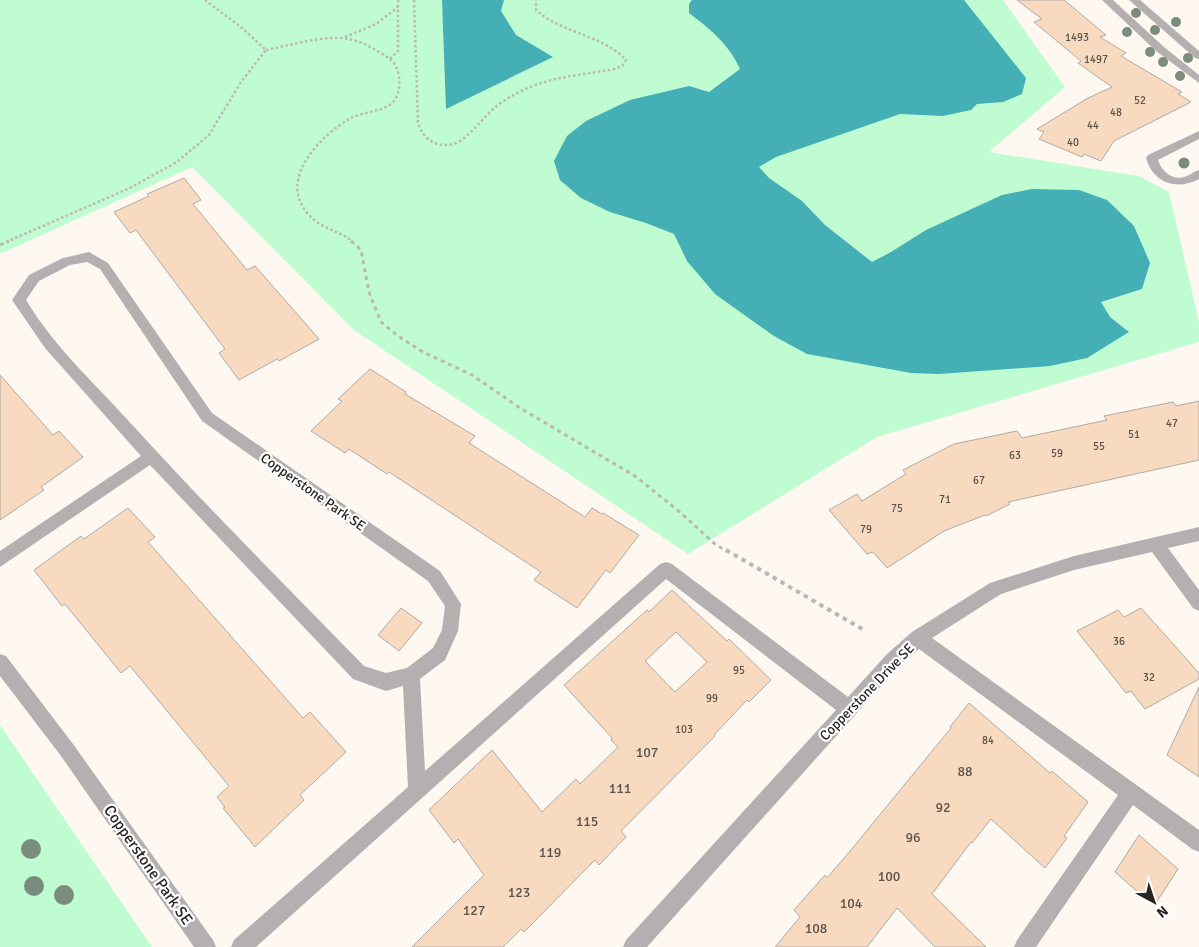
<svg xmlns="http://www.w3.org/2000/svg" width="1199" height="947" font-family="Signika,sans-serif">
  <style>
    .green { fill: #c0fcd2 }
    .water { fill: #44afb5 }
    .building { fill: #f7dabf; stroke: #b0aaa4; fill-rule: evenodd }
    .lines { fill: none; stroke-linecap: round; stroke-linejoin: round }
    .path-far2 { stroke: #bdb7b2; stroke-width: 2.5; stroke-dasharray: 2.5 2.5; stroke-linecap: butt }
    .path-far1 { stroke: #bdb7b2; stroke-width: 3; stroke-dasharray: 4 4; stroke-linecap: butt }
    .path { stroke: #bdb7b2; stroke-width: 4; stroke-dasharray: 4.5 4.5; stroke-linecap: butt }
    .minor { fill: #b4b0b1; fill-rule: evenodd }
    .tree { fill: #7a8c7d }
    .labels { text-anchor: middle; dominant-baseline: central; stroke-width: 4.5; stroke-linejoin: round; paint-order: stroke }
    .number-label { font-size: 11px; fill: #5b5249 }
    .street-label { font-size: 14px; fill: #272522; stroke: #fff }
    .near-number-label { font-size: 14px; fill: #5b5249 }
    .near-street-label { font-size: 16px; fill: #272522; stroke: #fff }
  </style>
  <rect width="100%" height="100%" fill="#fff8f1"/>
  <!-- green -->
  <path class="green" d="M0 0H1003L1065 87 989 152 1139 176 1169 192 1199 322V342L877 437 688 554 354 330 192 167 0 254Z
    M0 725 152 947H0Z"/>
  <!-- water -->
  <path class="water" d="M442 0H504L501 11 516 35 553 57 446 109Z
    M692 0H964L1026 78 1022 94 1003 102 977 104 971 110 943 116 900 114 776 157 759 167 769 178 802 201 825 225 872 262 891 252 926 230 1002 195 1032 189 1079 190 1107 200 1134 226 1150 263 1142 289 1101 302 1110 317 1129 332 1087 358 1050 366 939 374 911 373 807 354 774 336 715 294 687 261 674 234 646 223 610 212 581 198 560 180 554 161 567 136 586 121 630 100 689 86 709 92 740 69C729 44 710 29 689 13V4Z"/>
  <!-- building -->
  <path class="building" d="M1017 0H1064L1106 35 1100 37 1126 53 1121 56 1182 92 1178 94 1191 102 1114 141 1101 161 1084 154 1082 157 1039 139 1044 132 1037 129 1088 98 1112 87 1078 63 1081 61 1034 22 1042 19Z
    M184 178 201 200 193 204 247 270 255 266 319 339 279 361 277 359 239 380 219 353 225 349 136 230 130 233 114 212 149 196 147 194Z
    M370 369 406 392 405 394 475 436 469 443 585 517 592 508 602 514 603 513 639 535 610 573 606 570 577 608 534 580 541 572 389 472 387 474 349 449 345 453 311 431 342 401 338 399Z
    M0 375 53 435 59 431 83 457 41 487 44 490 0 520Z
    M1199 401V460L1008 502 1010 504 986 516 985 515 944 531 887 568 873 552 867 554 829 510 857 494 862 501 906 474 903 470 954 444 1017 431 1022 438 1107 420 1104 416 1173 402 1176 406Z
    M128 508 155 537 148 542 303 718 310 712 346 752 300 795 304 800 255 847 223 808 225 807 217 797 229 786 130 666 121 673 65 604 62 606 34 570 81 536 84 539Z
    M672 590 727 641 729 639 771 680 749 702 747 700 714 735 715 736 621 831 626 837 599 865 595 860 524 932 521 929 503 947H412L484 875 458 839 454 843 429 810 492 750 542 812 576 779 580 784 618 747 611 740 612 738 564 685 647 610 649 612ZM676 632 707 662 675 692 645 661Z
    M401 608 422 623 399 651 378 635Z
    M1141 608 1199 673V679L1145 709 1131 691 1126 693 1077 631 1118 610 1124 617Z
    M1199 687V777L1167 755Z
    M969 703 1050 773 1052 771 1088 802 1064 836 1067 838 1045 868 991 819 972 843 971 842 932 894 986 947H935L897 908 867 947H775L800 917 794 910 825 875 827 878 851 850 951 728 950 727Z
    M1139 835 1178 869 1154 906 1115 872Z"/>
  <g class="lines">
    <!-- path-far2 -->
    <path class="path-far2" d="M414 0 418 123C423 139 436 148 453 144 470 139 485 113 502 102 542 76 571 77 615 69L622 66 626 60C601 34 563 34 536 10V0
      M345 37 376 24 398 7
      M266 50C287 46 328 34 348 39 360 41 369 46 379 52 390 58 398 64 399 77 400 86 399 98 391 104 380 112 363 112 351 118 321 135 277 179 308 214 322 230 339 230 353 242
      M390 59 398 51V0
      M6 242 130 188 177 162 209 135 241 82 266 50 241 27 205 0"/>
    <!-- path-far1 -->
    <path class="path-far1" d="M351 241 361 250 369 292 381 322 398 336 423 352 472 375 520 408 635 476 681 513 715 544 728 552
      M0 245 9 241"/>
    <!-- path -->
    <path class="path" d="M726 550 864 630"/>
    <!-- minor -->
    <path class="minor" d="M1102 0H1113L1164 47 1199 75V83L1156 51Z
      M1129 0H1140L1199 51V59L1195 58Z
      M1199 131V139L1158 160C1161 170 1172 181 1184 177 1189 176 1193 172 1199 170V179C1177 191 1153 183 1146 158L1148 155Z
      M89 252 108 263 212 413 440 571 461 604 458 631 445 660 420 679 425 771 660 564 666 562 672 564 848 697 887 654 912 632 990 583 1074 556 1199 527V541L1168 548 1199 590V611L1193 608 1152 552 1074 570 1001 594 932 638 1199 830V852L1192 849 1133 805 1036 947H1014L1017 940 1118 795 919 649 899 666 647 947H623L626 940 836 710 666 579 256 947H231L234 940 408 787 403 686 386 691 353 679 150 465 0 567V551L141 456 45 348 12 300 29 275 63 258ZM87 262 100 269 202 421 428 581 445 606 442 630 433 648 407 668 386 673 364 666C284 584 203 503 126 418 91 380 53 345 26 300L39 281 70 265Z
      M0 654 6 656 73 744 213 940 216 947H194L61 756 0 676Z"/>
  </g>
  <!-- trees -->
  <g class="tree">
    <circle cx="1136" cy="13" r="5"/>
    <circle cx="1176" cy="22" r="5"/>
    <circle cx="1155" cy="30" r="5"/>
    <circle cx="1127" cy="32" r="5"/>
    <circle cx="1150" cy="52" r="5"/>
    <circle cx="1188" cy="58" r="5"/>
    <circle cx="1163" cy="62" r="5"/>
    <circle cx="1180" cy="76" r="5"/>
    <circle cx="1184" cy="163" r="5.5"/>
    <circle cx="31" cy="849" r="10"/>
    <circle cx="34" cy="886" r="10"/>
    <circle cx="64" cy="895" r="10"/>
  </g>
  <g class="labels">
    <!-- number labels -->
    <g class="number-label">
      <text x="1077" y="37">1493</text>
      <text x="1096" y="59">1497</text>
      <text x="1140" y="100">52</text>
      <text x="1116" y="112">48</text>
      <text x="1093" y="125">44</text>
      <text x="1073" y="142">40</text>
      <text x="1172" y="423">47</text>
      <text x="1134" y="434">51</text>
      <text x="1099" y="446">55</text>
      <text x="1057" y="453">59</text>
      <text x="1015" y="455">63</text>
      <text x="979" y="480">67</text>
      <text x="945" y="499">71</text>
      <text x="897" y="508">75</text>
      <text x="866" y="529">79</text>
      <text x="1119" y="641">36</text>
      <text x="739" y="670">95</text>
      <text x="1149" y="677">32</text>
      <text x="712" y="698">99</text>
      <text x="684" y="729">103</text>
      <text x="988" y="740">84</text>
    </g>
    <!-- street labels -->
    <g class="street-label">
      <text transform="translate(313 492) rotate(35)">Copperstone Park SE</text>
      <text transform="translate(867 692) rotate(-46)">Copperstone Drive SE</text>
    </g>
    <!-- near-number labels -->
    <g class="near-number-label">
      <text x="647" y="752">107</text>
      <text x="965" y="771">88</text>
      <text x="620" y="788">111</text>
      <text x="943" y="807">92</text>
      <text x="587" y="821">115</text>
      <text x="913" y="837">96</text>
      <text x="550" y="852">119</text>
      <text x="889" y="876">100</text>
      <text x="519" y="892">123</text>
      <text x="851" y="903">104</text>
      <text x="474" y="910">127</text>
      <text x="816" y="928">108</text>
    </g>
    <!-- near-street labels -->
    <g class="near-street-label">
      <text transform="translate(148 865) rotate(55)">Copperstone Park SE</text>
    </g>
  </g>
  <!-- north arrow -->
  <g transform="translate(1154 902) rotate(140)" stroke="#ffffff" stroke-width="4" paint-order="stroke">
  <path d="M0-4L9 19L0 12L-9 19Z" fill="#272522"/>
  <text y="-8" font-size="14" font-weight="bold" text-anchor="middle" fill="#272522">N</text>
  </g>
</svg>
